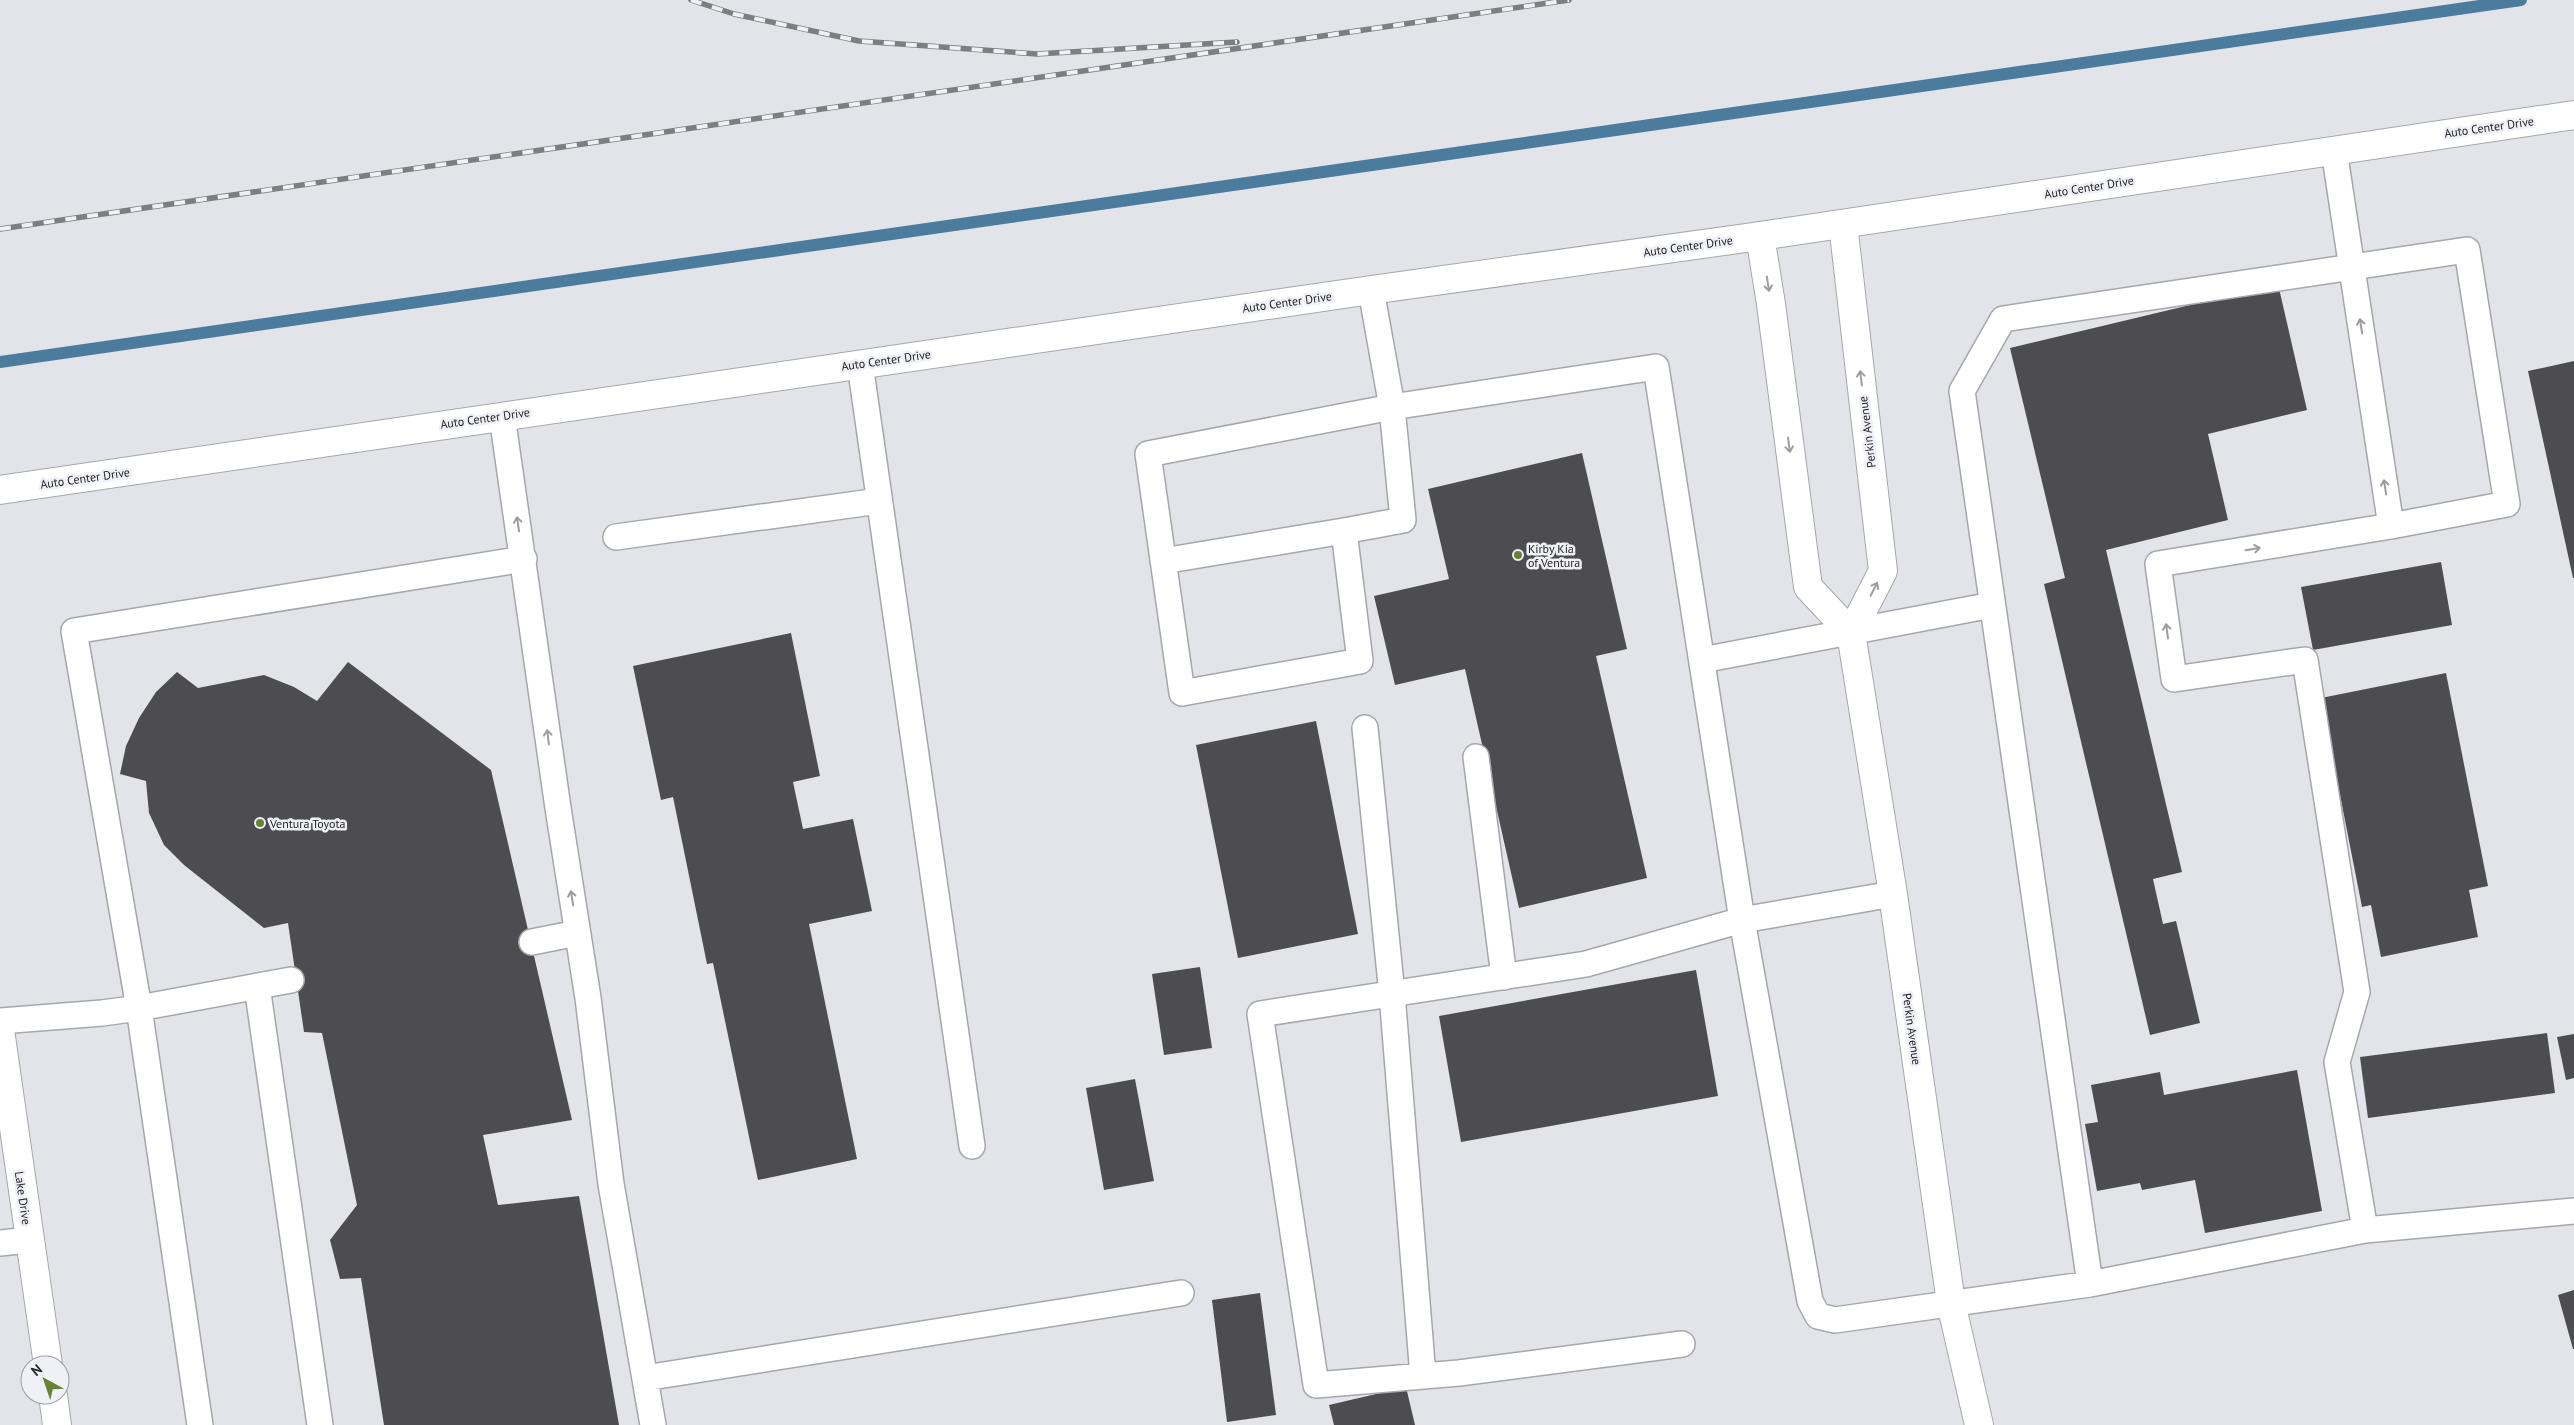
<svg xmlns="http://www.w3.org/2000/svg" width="2574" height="1425" font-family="'PT Sans',sans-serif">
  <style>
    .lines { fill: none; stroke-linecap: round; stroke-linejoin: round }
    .stream { stroke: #4c7c9d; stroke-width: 12 }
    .building { fill: #4d4c51 }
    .service-casing { stroke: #a5a7ad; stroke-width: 28 }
    .minor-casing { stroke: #a5a7ad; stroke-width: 30 }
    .tertiary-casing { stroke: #a5a7ad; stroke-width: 30 }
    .service { stroke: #fff; stroke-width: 25 }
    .minor { stroke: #fff; stroke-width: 28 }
    .tertiary { stroke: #fff; stroke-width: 28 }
    .rail-casing { stroke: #7d7e81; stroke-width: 5.5 }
    .rail { stroke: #eff1f7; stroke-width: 4; stroke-dasharray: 11; stroke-linecap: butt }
    .oneway { stroke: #9d9d9e }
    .poi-dot { fill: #688134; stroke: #eff1f7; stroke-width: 2 }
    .labels { text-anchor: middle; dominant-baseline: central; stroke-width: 5; stroke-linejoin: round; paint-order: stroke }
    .street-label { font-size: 12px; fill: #252527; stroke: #eff1f7 }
    .poi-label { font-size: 12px; fill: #252527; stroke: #eff1f7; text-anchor: start }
  </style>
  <rect width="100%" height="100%" fill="#e2e4e9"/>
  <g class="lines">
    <!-- stream -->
    <path class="stream" d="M0 362 2521 0"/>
  </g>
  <!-- building -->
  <path class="building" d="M2278 284 2307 410 2208 434 2228 520 2106 550 2182 872 2153 879 2163 924 2176 921 2200 1023 2150 1035 2044 584 2065 578 2010 348Z
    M2574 361V578H2573L2528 371Z
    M1582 453 1627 649 1596 656 1647 878 1519 908 1465 669 1395 685 1374 596 1449 579 1428 489Z
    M2441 562 2452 625 2313 650 2301 587Z
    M791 633 820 776 793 782 803 829 853 819 872 911 809 924 857 1159 758 1180 713 963 707 964 673 797 661 800 633 666Z
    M348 662 491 770 572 1120 483 1135 498 1205 579 1196 619 1425H384L361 1278 340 1279 330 1240 357 1205 322 1033 304 1032 288 923 264 928 184 865 164 845 149 813 146 781 120 774 126 746 139 718 156 692 177 672 198 688 264 675 294 687 317 701Z
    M2446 673 2488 886 2469 890 2478 937 2381 957 2371 905 2362 907 2321 698Z
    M1316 721 1358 934 1238 958 1196 745Z
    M1200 967 1212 1048 1164 1055 1152 974Z
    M1696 970 1718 1096 1461 1142 1439 1016Z
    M2547 1033 2555 1093 2368 1118 2360 1057Z
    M2574 1034V1078L2566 1080 2557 1037Z
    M2297 1070 2322 1211 2205 1233 2195 1180 2142 1190 2140 1183 2097 1191 2085 1124 2098 1122 2091 1085 2160 1072 2164 1095Z
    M1135 1079 1154 1181 1104 1190 1086 1088Z
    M2574 1290V1349H2573L2558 1295Z
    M1260 1293 1276 1415 1227 1422 1212 1300Z
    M1406 1387 1415 1425H1334L1329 1405Z"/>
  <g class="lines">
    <defs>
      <path id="service" d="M2334 150 2391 526 2158 564 2174 679 2305 660 2357 992 2337 1062 2365 1230
        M1371 290 1392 407 1656 367 1742 920 1893 894
        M860 364 972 1146
        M1392 407 1403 520 1344 531 1360 661 1182 693 1148 454Z
        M502 416 558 808 588 998 611 1184 653 1425
        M616 537 879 501
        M1163 561 1344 531
        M1702 660 1992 605
        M1365 728 1392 994 1423 1376
        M1476 757 1504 977
        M532 942 577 933
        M291 980 139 1008 74 631 524 559
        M257 986 320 1425
        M0 1021 102 1013 139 1008 200 1425
        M0 1243 29 1240
        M2090 1284 1962 391 2003 319 2467 250 2507 504 2391 526
        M1682 1344 1459 1373 1316 1385 1260 1014 1586 964 1742 920 1810 1301 1818 1316 1835 1320 2090 1284 2365 1230 2574 1211
        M645 1378 1181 1293"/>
      <path id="minor" d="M1843 224 1883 571 1851 633
        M1760 236 1771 304 1808 587 1851 633 1893 894 1951 1303 1979 1425
        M0 1030 48 1365
        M53 1395 57 1425"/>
      <path id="tertiary" d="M0 490 1371 290 1760 236 2574 115"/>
    </defs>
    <!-- service casing -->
    <use href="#service" class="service-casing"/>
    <!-- minor casing -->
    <use href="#minor" class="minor-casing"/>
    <!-- tertiary casing -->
    <use href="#tertiary" class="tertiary-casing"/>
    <!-- service -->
    <use href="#service" class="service"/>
    <!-- minor -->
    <use href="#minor" class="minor"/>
    <!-- tertiary -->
    <use href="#tertiary" class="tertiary"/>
    <defs>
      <path id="rail" d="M691 0 734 14 859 41 1037 54 1237 42
        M0 229 1569 0"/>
    </defs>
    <!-- rail casing -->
    <use href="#rail" class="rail-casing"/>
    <!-- rail -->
    <use href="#rail" class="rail"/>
  </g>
  <!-- one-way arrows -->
  <defs><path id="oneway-shaft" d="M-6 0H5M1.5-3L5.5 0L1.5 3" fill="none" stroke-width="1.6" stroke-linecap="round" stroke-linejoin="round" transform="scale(1.25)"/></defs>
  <g class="oneway">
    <use href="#oneway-shaft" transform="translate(1768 284) rotate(81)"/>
    <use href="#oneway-shaft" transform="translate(2361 326) rotate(-99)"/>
    <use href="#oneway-shaft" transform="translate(1861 378) rotate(-97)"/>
    <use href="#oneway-shaft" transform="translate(1789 445) rotate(83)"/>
    <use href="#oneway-shaft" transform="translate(2385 487) rotate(-99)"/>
    <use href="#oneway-shaft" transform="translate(518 524) rotate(-98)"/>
    <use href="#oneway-shaft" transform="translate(2253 549) rotate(-9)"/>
    <use href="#oneway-shaft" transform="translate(1874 589) rotate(-63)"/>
    <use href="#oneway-shaft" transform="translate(2167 631) rotate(-98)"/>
    <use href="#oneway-shaft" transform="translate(548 737) rotate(-97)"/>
    <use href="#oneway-shaft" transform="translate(572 898) rotate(-99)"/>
  </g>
  <!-- markers -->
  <g class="poi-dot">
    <circle cx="1518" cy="555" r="5"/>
    <circle cx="260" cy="823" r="5"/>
  </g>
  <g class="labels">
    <!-- street labels -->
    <g class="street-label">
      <text transform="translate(2489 127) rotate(-8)">Auto Center Drive</text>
      <text transform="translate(2089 187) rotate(-9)">Auto Center Drive</text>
      <text transform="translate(1688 246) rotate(-8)">Auto Center Drive</text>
      <text transform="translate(1287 302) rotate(-8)">Auto Center Drive</text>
      <text transform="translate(886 360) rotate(-8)">Auto Center Drive</text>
      <text transform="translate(485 418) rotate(-8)">Auto Center Drive</text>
      <text transform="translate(1867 432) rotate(-97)">Perkin Avenue</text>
      <text transform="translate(85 478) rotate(-8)">Auto Center Drive</text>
      <text transform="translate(1912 1029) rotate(82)">Perkin Avenue</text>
      <text transform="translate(23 1198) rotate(82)">Lake Drive</text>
    </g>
    <!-- poi labels -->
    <g class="poi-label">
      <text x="1528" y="548">Kirby Kia<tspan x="1528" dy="14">of Ventura</tspan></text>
      <text x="270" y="823">Ventura Toyota</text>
    </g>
  </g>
  <!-- north arrow -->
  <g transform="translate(45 1380) rotate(320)"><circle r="24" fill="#eff1f7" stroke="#9e9fa4"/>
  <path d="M0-4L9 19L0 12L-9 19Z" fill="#688134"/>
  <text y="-8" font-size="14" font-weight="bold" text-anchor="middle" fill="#252527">N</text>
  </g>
</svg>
